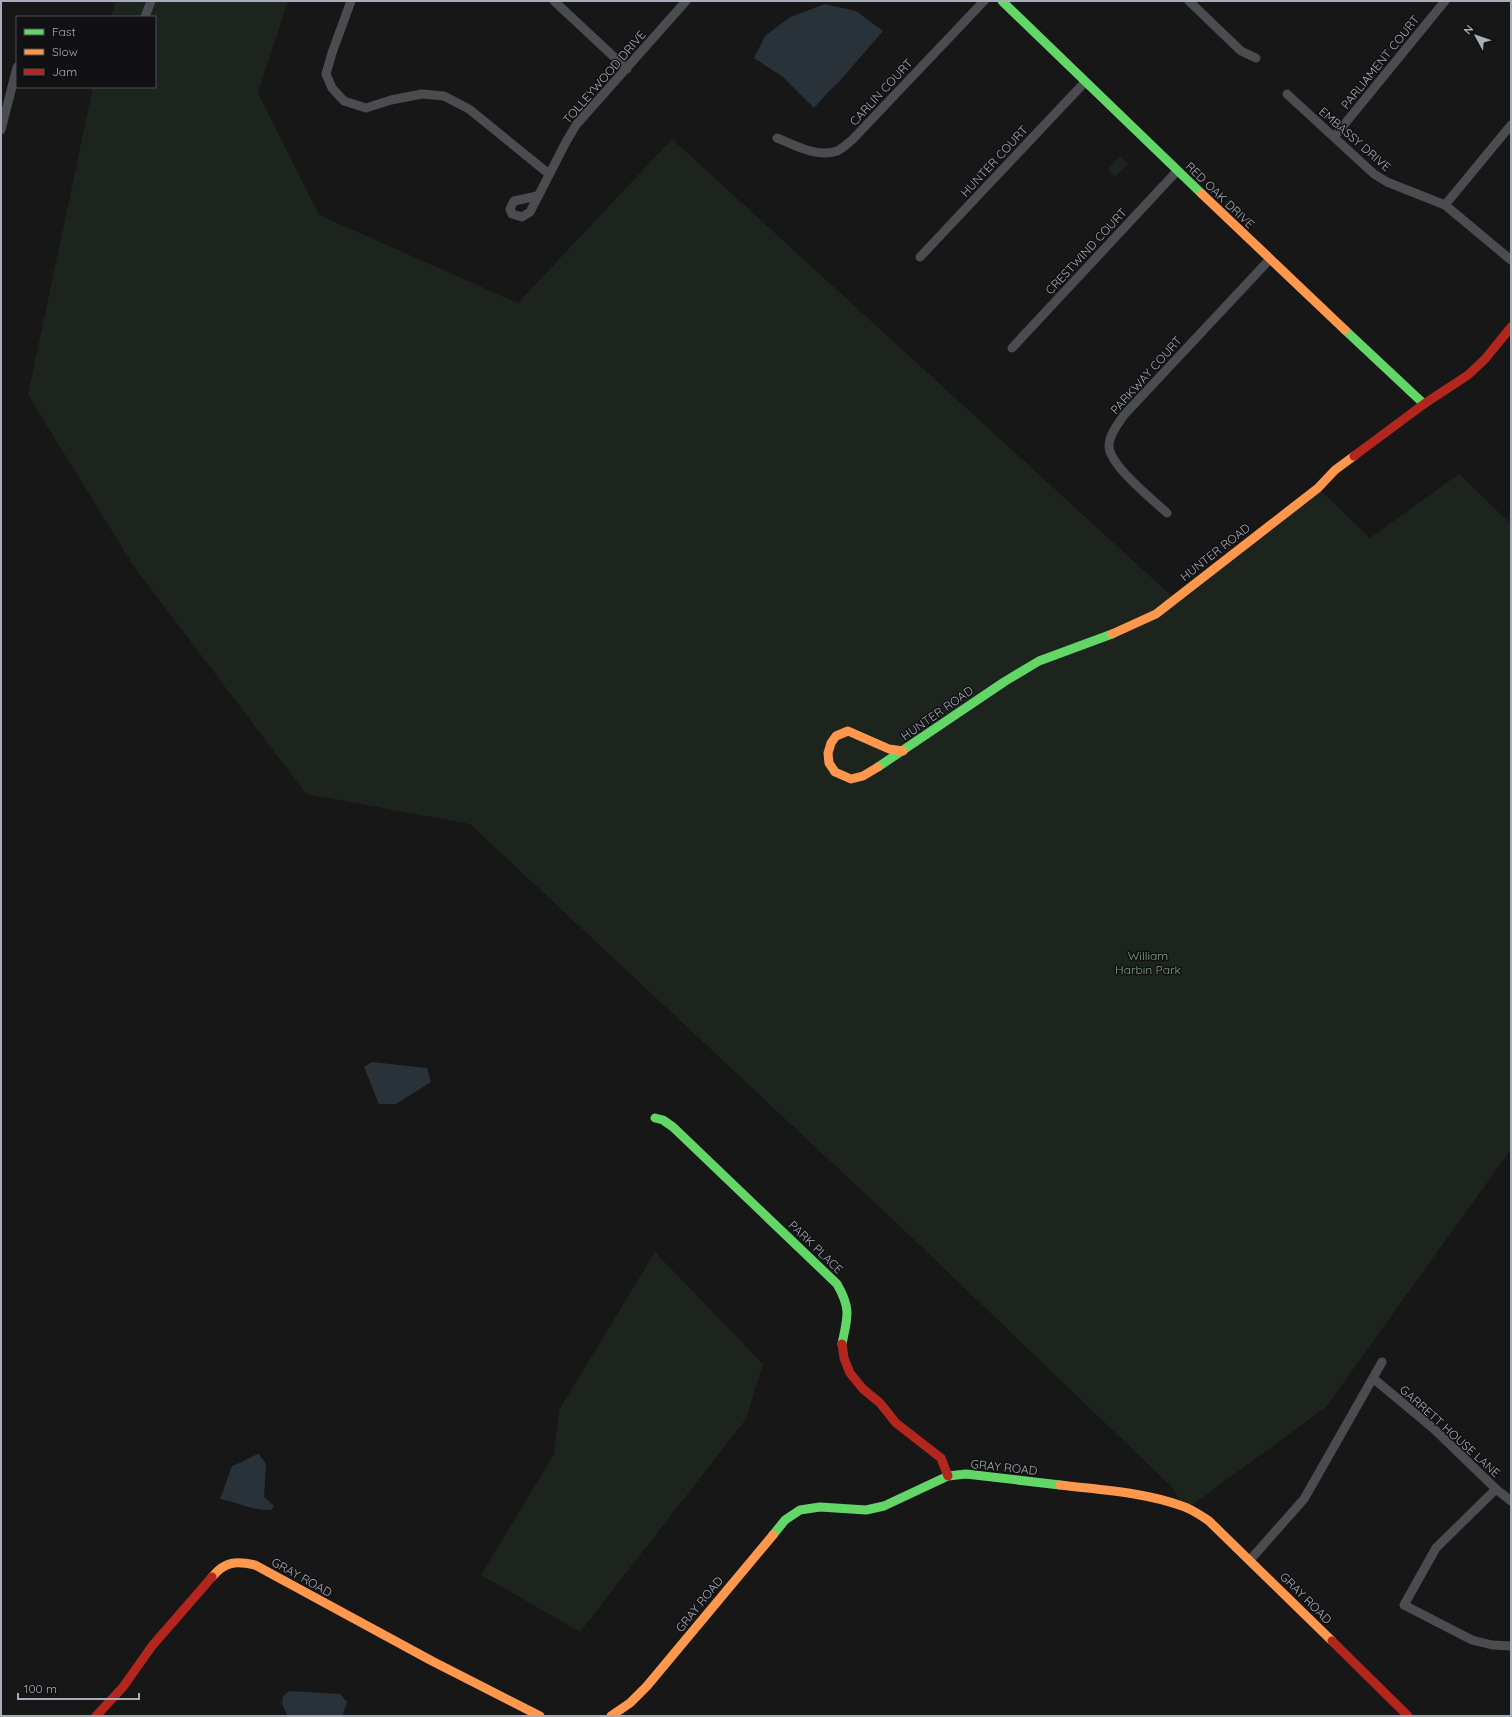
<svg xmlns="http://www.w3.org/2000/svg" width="1512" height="1717" font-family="Quicksand,sans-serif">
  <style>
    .green { fill: #1d241e }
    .water { fill: #2a3239 }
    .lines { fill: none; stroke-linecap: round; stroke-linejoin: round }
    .street { stroke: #4b4c50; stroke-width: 9 }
    .fast { stroke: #63d668; stroke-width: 9 }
    .slow { stroke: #ff974d; stroke-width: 9 }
    .jam { stroke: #b3261e; stroke-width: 9 }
    .labels { text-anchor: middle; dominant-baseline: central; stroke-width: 3; stroke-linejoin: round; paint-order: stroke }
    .street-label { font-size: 12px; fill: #a8adb8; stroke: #111113 }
    .park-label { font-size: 12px; fill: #7fa381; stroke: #111113 }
  </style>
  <rect width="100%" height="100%" fill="#171717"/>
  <!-- green -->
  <path class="green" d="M115 1H288L258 93 319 215 518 303 672 139 1175 599 1318 488 1370 538 1459 474 1511 524V1149L1326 1407 1188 1508 1183 1506 1173 1488 904 1230 470 824 306 794 133 565 28 395 93 87H155V17H111Z
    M1120 156 1128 164 1115 177 1108 169Z
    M655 1252 763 1364 746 1419 580 1632 481 1575 554 1454 559 1410Z"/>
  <!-- water -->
  <path class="water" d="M825 4 856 11 883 31 838 83 830 90 814 108 783 77 754 58 765 36 790 17Z
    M372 1062 427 1068 431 1082 396 1104H379L364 1067Z
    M259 1454 266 1464 264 1497 274 1506 271 1510C253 1511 237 1502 220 1499L232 1466C242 1463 249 1457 259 1454Z
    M289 1691 340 1694 347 1702 343 1714 342 1716H288L282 1704 283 1696Z"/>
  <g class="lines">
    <!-- street -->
    <path class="street" d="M351 1 332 53 326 74 332 88 344 101 366 108 391 100 422 94 444 96 469 109 549 174
      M554 1 627 69
      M1189 1 1241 51 1256 58
      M145 17 151 1
      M1287 94 1374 174 1387 182 1445 205 1511 260
      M1 130 17 67
      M1334 137 1445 1
      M777 138C795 145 817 158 837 151 842 149 848 143 852 140L984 1
      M537 196 514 201 510 209 512 214 522 217 530 212 566 142 576 125 686 1
      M1445 205 1511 125
      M920 257 1085 82
      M1012 348 1177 171
      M1167 513C1153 500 1109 465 1109 446 1109 435 1118 424 1124 415L1270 259
      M1374 1379 1434 1429 1496 1489 1511 1501
      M1496 1489 1436 1548 1404 1605 1472 1640 1492 1645 1511 1646
      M1250 1560 1304 1499 1382 1362"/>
    <!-- fast -->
    <path class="fast" d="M1002 1 1202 194
      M1345 330 1424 404
      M878 767 1004 682 1039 661 1112 634
      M655 1118 663 1120 673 1127 837 1284C852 1310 847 1318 842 1344
      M773 1535 785 1520 800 1510 820 1507 866 1510 884 1506 948 1476 966 1474 1060 1485"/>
    <!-- slow -->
    <path class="slow" d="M1202 194 1345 330
      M1112 634 1156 614 1318 488 1335 470 1354 456
      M878 767 863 776 851 779 835 772 829 763 828 753 831 743 836 736 848 731 889 749 903 751
      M1060 1485C1101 1490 1143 1492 1182 1506 1192 1509 1200 1515 1209 1521L1332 1641
      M212 1577C225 1561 236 1561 255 1565L432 1661 540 1716
      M611 1716 630 1703 647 1686 773 1535"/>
    <!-- jam -->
    <path class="jam" d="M1354 456 1424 404 1468 375 1485 359 1511 327
      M842 1344 844 1358 850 1373 863 1389 880 1403 896 1423 941 1458 948 1476
      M1332 1641 1408 1716
      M96 1716 123 1687 152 1646 212 1577"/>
  </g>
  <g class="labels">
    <!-- street labels -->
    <g class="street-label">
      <text transform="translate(1380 62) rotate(-51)">PARLIAMENT COURT</text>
      <text transform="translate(604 77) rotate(-49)">TOLLEYWOOD DRIVE</text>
      <text transform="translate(881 92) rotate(-47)">CARLIN COURT</text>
      <text transform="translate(1355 139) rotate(41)">EMBASSY DRIVE</text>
      <text transform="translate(994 161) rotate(-47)">HUNTER COURT</text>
      <text transform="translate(1220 195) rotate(44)">RED OAK DRIVE</text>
      <text transform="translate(1086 251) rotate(-47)">CRESTWIND COURT</text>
      <text transform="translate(1146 375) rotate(-48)">PARKWAY COURT</text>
      <text transform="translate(1215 552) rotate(-38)">HUNTER ROAD</text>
      <text transform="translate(937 713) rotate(-35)">HUNTER ROAD</text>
      <text transform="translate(816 1247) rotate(44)">PARK PLACE</text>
      <text transform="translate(1450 1431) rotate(42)">GARRETT HOUSE LANE</text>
      <text transform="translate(1004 1467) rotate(6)">GRAY ROAD</text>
      <text transform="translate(302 1577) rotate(29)">GRAY ROAD</text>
      <text transform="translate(1306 1598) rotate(45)">GRAY ROAD</text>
      <text transform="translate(699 1604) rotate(-51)">GRAY ROAD</text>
    </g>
    <!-- park labels -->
    <g class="park-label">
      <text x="1148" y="955">William<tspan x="1148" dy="14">Harbin Park</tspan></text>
    </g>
  </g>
  <!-- border -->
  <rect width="1512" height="1717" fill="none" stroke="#a8adb8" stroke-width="4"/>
  <!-- legend -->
  <rect x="16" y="16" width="140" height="72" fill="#111113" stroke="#4d4f55"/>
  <rect x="24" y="29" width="20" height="6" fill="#63d668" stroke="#4d4f55"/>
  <text x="52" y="36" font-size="12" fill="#a8adb8">Fast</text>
  <rect x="24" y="49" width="20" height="6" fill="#ff974d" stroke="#4d4f55"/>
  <text x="52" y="56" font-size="12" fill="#a8adb8">Slow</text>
  <rect x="24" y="69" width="20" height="6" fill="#b3261e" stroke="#4d4f55"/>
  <text x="52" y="76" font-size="12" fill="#a8adb8">Jam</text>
  <!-- north arrow -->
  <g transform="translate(1476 36) rotate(310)" stroke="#111113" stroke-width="3" paint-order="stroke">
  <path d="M0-3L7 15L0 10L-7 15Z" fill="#a8adb8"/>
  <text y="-6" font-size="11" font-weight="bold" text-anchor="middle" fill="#a8adb8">N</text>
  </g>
  <!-- scale -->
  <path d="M18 1693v6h121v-6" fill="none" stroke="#a8adb8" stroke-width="2"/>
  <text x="24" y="1693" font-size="12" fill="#a8adb8" stroke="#111113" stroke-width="3" paint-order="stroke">100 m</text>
</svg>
